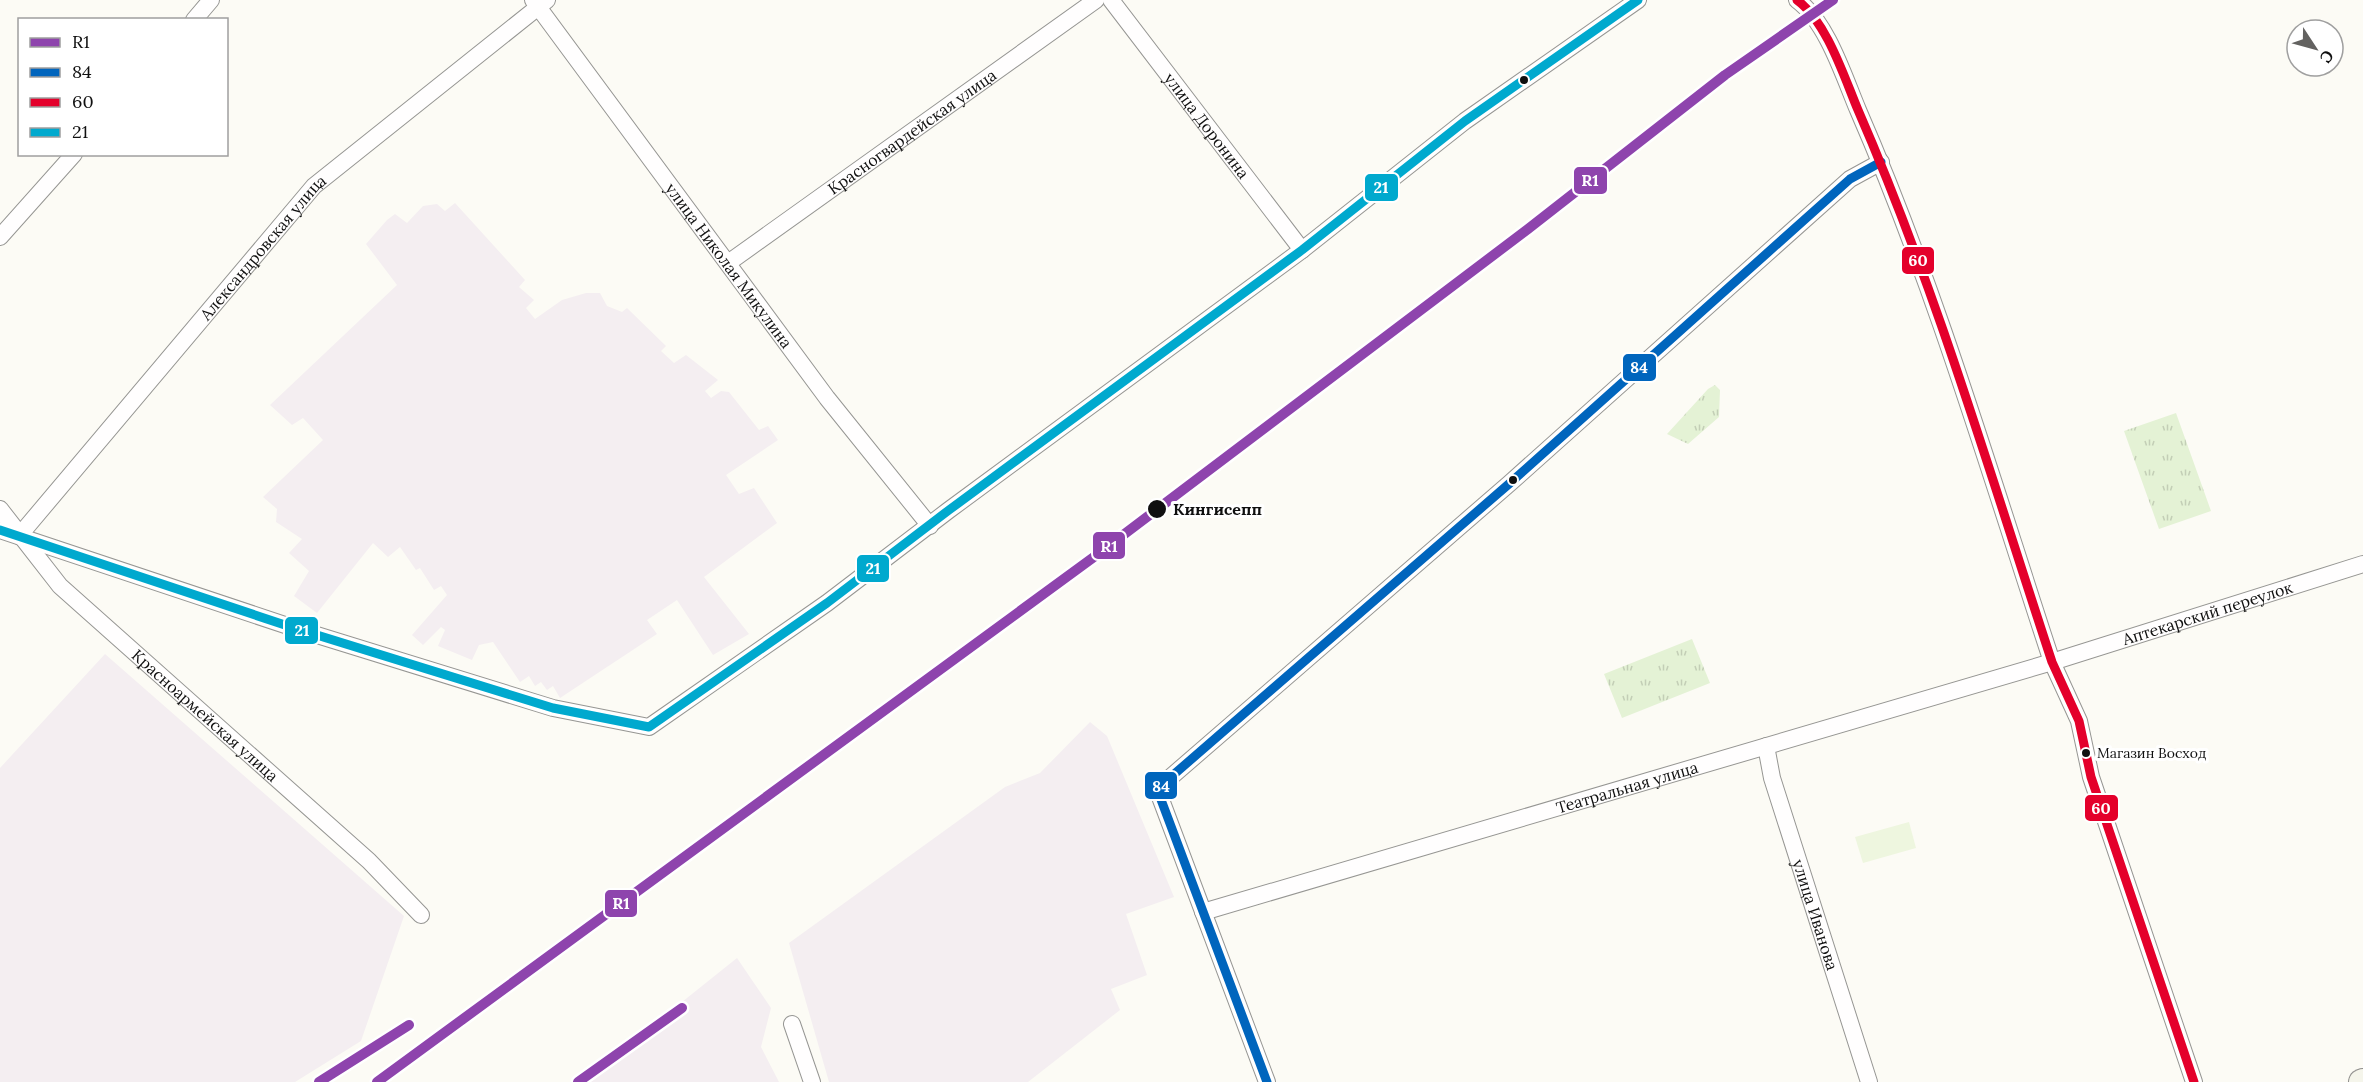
<svg xmlns="http://www.w3.org/2000/svg" width="2363" height="1082" font-family="Lora,serif">
  <style>
    .industrial { fill: #f4eef1 }
    .grass { fill: url(#grass-tufts) }
    .pitch { fill: #eef6df }
    .lines { fill: none; stroke-linecap: round; stroke-linejoin: round }
    .minor-casing { stroke: #969693; stroke-width: 18 }
    .secondary-casing { stroke: #8d8c8a; stroke-width: 26 }
    .minor { stroke: #fffefe; stroke-width: 16 }
    .secondary { stroke: #f5f5eb; stroke-width: 24 }
    .bus-1-casing { stroke: #fff; stroke-width: 14 }
    .bus-2-casing { stroke: #fff; stroke-width: 14 }
    .bus-3-casing { stroke: #fff; stroke-width: 14 }
    .bus-1 { stroke: #0065bd; stroke-width: 9 }
    .bus-2 { stroke: #e4002b; stroke-width: 9 }
    .bus-3 { stroke: #00a9ce; stroke-width: 9 }
    .rail-1-casing { stroke: #fff; stroke-width: 15 }
    .rail-1 { stroke: #8e44ad; stroke-width: 10 }
    .bus-dot { fill: #101010; stroke: #fff; stroke-width: 2 }
    .labels { text-anchor: middle; dominant-baseline: central; stroke-width: 6; stroke-linejoin: round; paint-order: stroke }
    .bus-label { font-size: 14px; fill: #101010; stroke: #fff; text-anchor: start }
    .street-label { font-size: 16px; fill: #101010; stroke: #fff }
    .stop-label { font-size: 16px; font-weight: bold; fill: #101010; stroke: #fff; text-anchor: start }
    .line-badge { stroke: #fff; stroke-width: 2 }
    .badge-label { font-size: 16px; text-anchor: middle; font-weight: bold; fill: #fff }
  </style>
  <defs>
    <pattern id="grass-tufts" width="24" height="20" patternUnits="userSpaceOnUse" patternTransform="scale(1.5)"><rect width="24" height="20" fill="#e4f2d5"/><path d="M3 7l-1-3M5 7V3M7 7l1-3M15 17l-1-3M17 17v-4M19 17l1-3" fill="none" stroke="#c3ceb6"/></pattern>
  </defs>
  <rect width="100%" height="100%" fill="#fcfbf5"/>
  <!-- industrial -->
  <path class="industrial" d="M455 203 525 280 519 287 534 300 526 308 535 319 562 300 586 293H600L607 306 622 312 627 308 666 346 661 351 674 363 686 355 718 380 705 391 711 398 721 391 729 392 759 430 768 426 778 440 726 475 739 494 754 488 777 523 704 577 749 634 713 655 677 600 647 620 657 634 560 698 553 686 547 690 541 682 535 686 529 676 520 682 493 642 479 645 472 660 438 646 445 630 441 627 423 645 412 635 447 595 441 586 434 590 420 568 416 570 400 547 388 557 373 543 317 613 294 596 309 571 289 553 302 539 276 522 277 509 263 497 323 440 303 418 292 425 270 405 397 285 366 244 387 220 395 214 407 223 423 206 437 204 445 211Z
    M105 654 404 916 361 1041 295 1082H0V768Z
    M1090 722 1107 736 1174 897 1126 914 1147 975 1111 989 1120 1010 1028 1082H829L789 943 1005 787 1040 773Z
    M737 958 771 1008 761 1047 779 1082H582Z"/>
  <!-- grass -->
  <path class="grass" d="M1715 385 1720 390 1719 417 1688 444 1667 434 1708 389Z
    M2176 413 2211 511 2159 529 2124 431Z
    M1692 639 1710 683 1622 718 1604 674Z"/>
  <!-- pitch -->
  <path class="pitch" d="M1909 822 1916 848 1863 863 1855 837Z"/>
  <g class="lines">
    <defs>
      <g id="minor">
        <path id="s1" d="M533 0 827 398 930 526"/>
        <path id="s2" d="M1111 0 1302 250"/>
        <path d="M1797 0C1827 22 1844 77 1858 110 1936 289 1991 477 2052 662L2079 721 2091 777 2194 1082"/>
        <path d="M194 20 211 0"/>
        <path d="M0 237 74 154"/>
        <path id="s3" d="M728 263 1096 0"/>
        <path id="s4" d="M0 509 60 586 369 861 421 915"/>
        <path d="M0 530 291 627 553 708 649 727 827 603 949 510 1302 250 1465 121 1638 0"/>
        <path id="s5" d="M19 536 314 186 547 0"/>
        <path id="s6" d="M1766 746 1772 778 1869 1082"/>
        <path id="s7" d="M1203 912 2052 662 2363 564"/>
        <path d="M792 1024 812 1082"/>
        <path d="M1267 1082 1157 789 1510 483 1850 179 1881 162"/>
      </g>
      <path id="secondary" d="M2361 1082 2363 1081"/>
    </defs>
    <!-- minor casing -->
    <use href="#minor" class="minor-casing"/>
    <!-- secondary casing -->
    <use href="#secondary" class="secondary-casing"/>
    <!-- minor -->
    <use href="#minor" class="minor"/>
    <!-- secondary -->
    <use href="#secondary" class="secondary"/>
    <defs>
      <path id="bus-1" d="M1267 1082 1157 789 1510 483 1850 179 1881 162"/>
      <path id="bus-2" d="M1797 0C1827 22 1844 77 1858 110 1936 289 1991 477 2052 662L2079 721 2091 777 2194 1082"/>
      <path id="bus-3" d="M0 530 291 627 553 708 649 727 827 603 949 510 1302 250 1465 121 1638 0"/>
    </defs>
    <!-- bus-1 casing -->
    <use href="#bus-1" class="bus-1-casing"/>
    <!-- bus-2 casing -->
    <use href="#bus-2" class="bus-2-casing"/>
    <!-- bus-3 casing -->
    <use href="#bus-3" class="bus-3-casing"/>
    <!-- bus-1 -->
    <use href="#bus-1" class="bus-1"/>
    <!-- bus-2 -->
    <use href="#bus-2" class="bus-2"/>
    <!-- bus-3 -->
    <use href="#bus-3" class="bus-3"/>
    <defs>
      <path id="rail-1" d="M319 1082 409 1025
        M377 1082 1098 554 1528 229 1725 75 1833 0
        M578 1082 682 1008"/>
    </defs>
    <!-- rail-1 casing -->
    <use href="#rail-1" class="rail-1-casing"/>
    <!-- rail-1 -->
    <use href="#rail-1" class="rail-1"/>
  </g>
  <!-- markers -->
  <g class="bus-dot">
    <circle cx="1524" cy="80" r="5"/>
    <circle cx="1513" cy="480" r="5"/>
    <circle cx="1157" cy="509" r="10"/>
    <circle cx="2086" cy="753" r="5"/>
  </g>
  <g class="labels">
    <!-- bus labels -->
    <g class="bus-label">
      <text x="2097" y="753">Магазин Восход</text>
    </g>
    <!-- street labels -->
    <g class="street-label">
      <text stroke="none"><textPath href="#s2" startOffset="158">улица Доронина</textPath></text>
      <text stroke="none"><textPath href="#s3" startOffset="226">Красногвардейская улица</textPath></text>
      <text stroke="none"><textPath href="#s5" startOffset="378">Александровская улица</textPath></text>
      <text stroke="none"><textPath href="#s1" startOffset="330">улица Николая Микулина</textPath></text>
      <text stroke="none"><textPath href="#s7" startOffset="1048">Аптекарский переулок</textPath></text>
      <text stroke="none"><textPath href="#s4" startOffset="292">Красноармейская улица</textPath></text>
      <text stroke="none"><textPath href="#s7" startOffset="442">Театральная улица</textPath></text>
      <text stroke="none"><textPath href="#s6" startOffset="176">улица Иванова</textPath></text>
    </g>
    <!-- stop labels -->
    <g class="stop-label">
      <text x="1173" y="509">Кингисепп</text>
    </g>
  </g>
  <g class="line-badge">
    <rect x="1573" y="166" width="35" height="29" rx="6" fill="#8e44ad"/>
    <rect x="1364" y="173" width="35" height="29" rx="6" fill="#00a9ce"/>
    <rect x="1901" y="246" width="34" height="29" rx="6" fill="#e4002b"/>
    <rect x="1622" y="353" width="35" height="29" rx="6" fill="#0065bd"/>
    <rect x="1092" y="531" width="34" height="29" rx="6" fill="#8e44ad"/>
    <rect x="856" y="554" width="34" height="29" rx="6" fill="#00a9ce"/>
    <rect x="284" y="616" width="35" height="29" rx="6" fill="#00a9ce"/>
    <rect x="1144" y="771" width="34" height="29" rx="6" fill="#0065bd"/>
    <rect x="2084" y="794" width="35" height="28" rx="6" fill="#e4002b"/>
    <rect x="604" y="889" width="34" height="29" rx="6" fill="#8e44ad"/>
  </g>
  <g class="badge-label">
    <text x="1590" y="186">R1</text>
    <text x="1381" y="193">21</text>
    <text x="1918" y="266">60</text>
    <text x="1639" y="373">84</text>
    <text x="1109" y="552">R1</text>
    <text x="873" y="574">21</text>
    <text x="302" y="636">21</text>
    <text x="1161" y="792">84</text>
    <text x="2101" y="814">60</text>
    <text x="621" y="909">R1</text>
  </g>
  <!-- legend -->
  <rect x="18" y="18" width="210" height="138" fill="#ffffff" stroke="#9f9f9f" stroke-width="1.5"/>
  <rect x="30" y="38" width="30" height="9" fill="#8e44ad" stroke="#9f9f9f" stroke-width="1.5"/>
  <text x="72" y="48" font-size="18" fill="#101010">R1</text>
  <rect x="30" y="68" width="30" height="9" fill="#0065bd" stroke="#9f9f9f" stroke-width="1.5"/>
  <text x="72" y="78" font-size="18" fill="#101010">84</text>
  <rect x="30" y="98" width="30" height="9" fill="#e4002b" stroke="#9f9f9f" stroke-width="1.5"/>
  <text x="72" y="108" font-size="18" fill="#101010">60</text>
  <rect x="30" y="128" width="30" height="9" fill="#00a9ce" stroke="#9f9f9f" stroke-width="1.5"/>
  <text x="72" y="138" font-size="18" fill="#101010">21</text>
  <!-- north arrow -->
  <g transform="translate(2315 48) rotate(126)"><circle r="28" fill="#ffffff" stroke="#9f9f9f" stroke-width="1.5"/>
  <path d="M0-4.5L10 22L0 15L-10 22Z" fill="#636260"/>
  <text y="-9" font-size="16" font-weight="bold" text-anchor="middle" fill="#101010">С</text>
  </g>
</svg>
